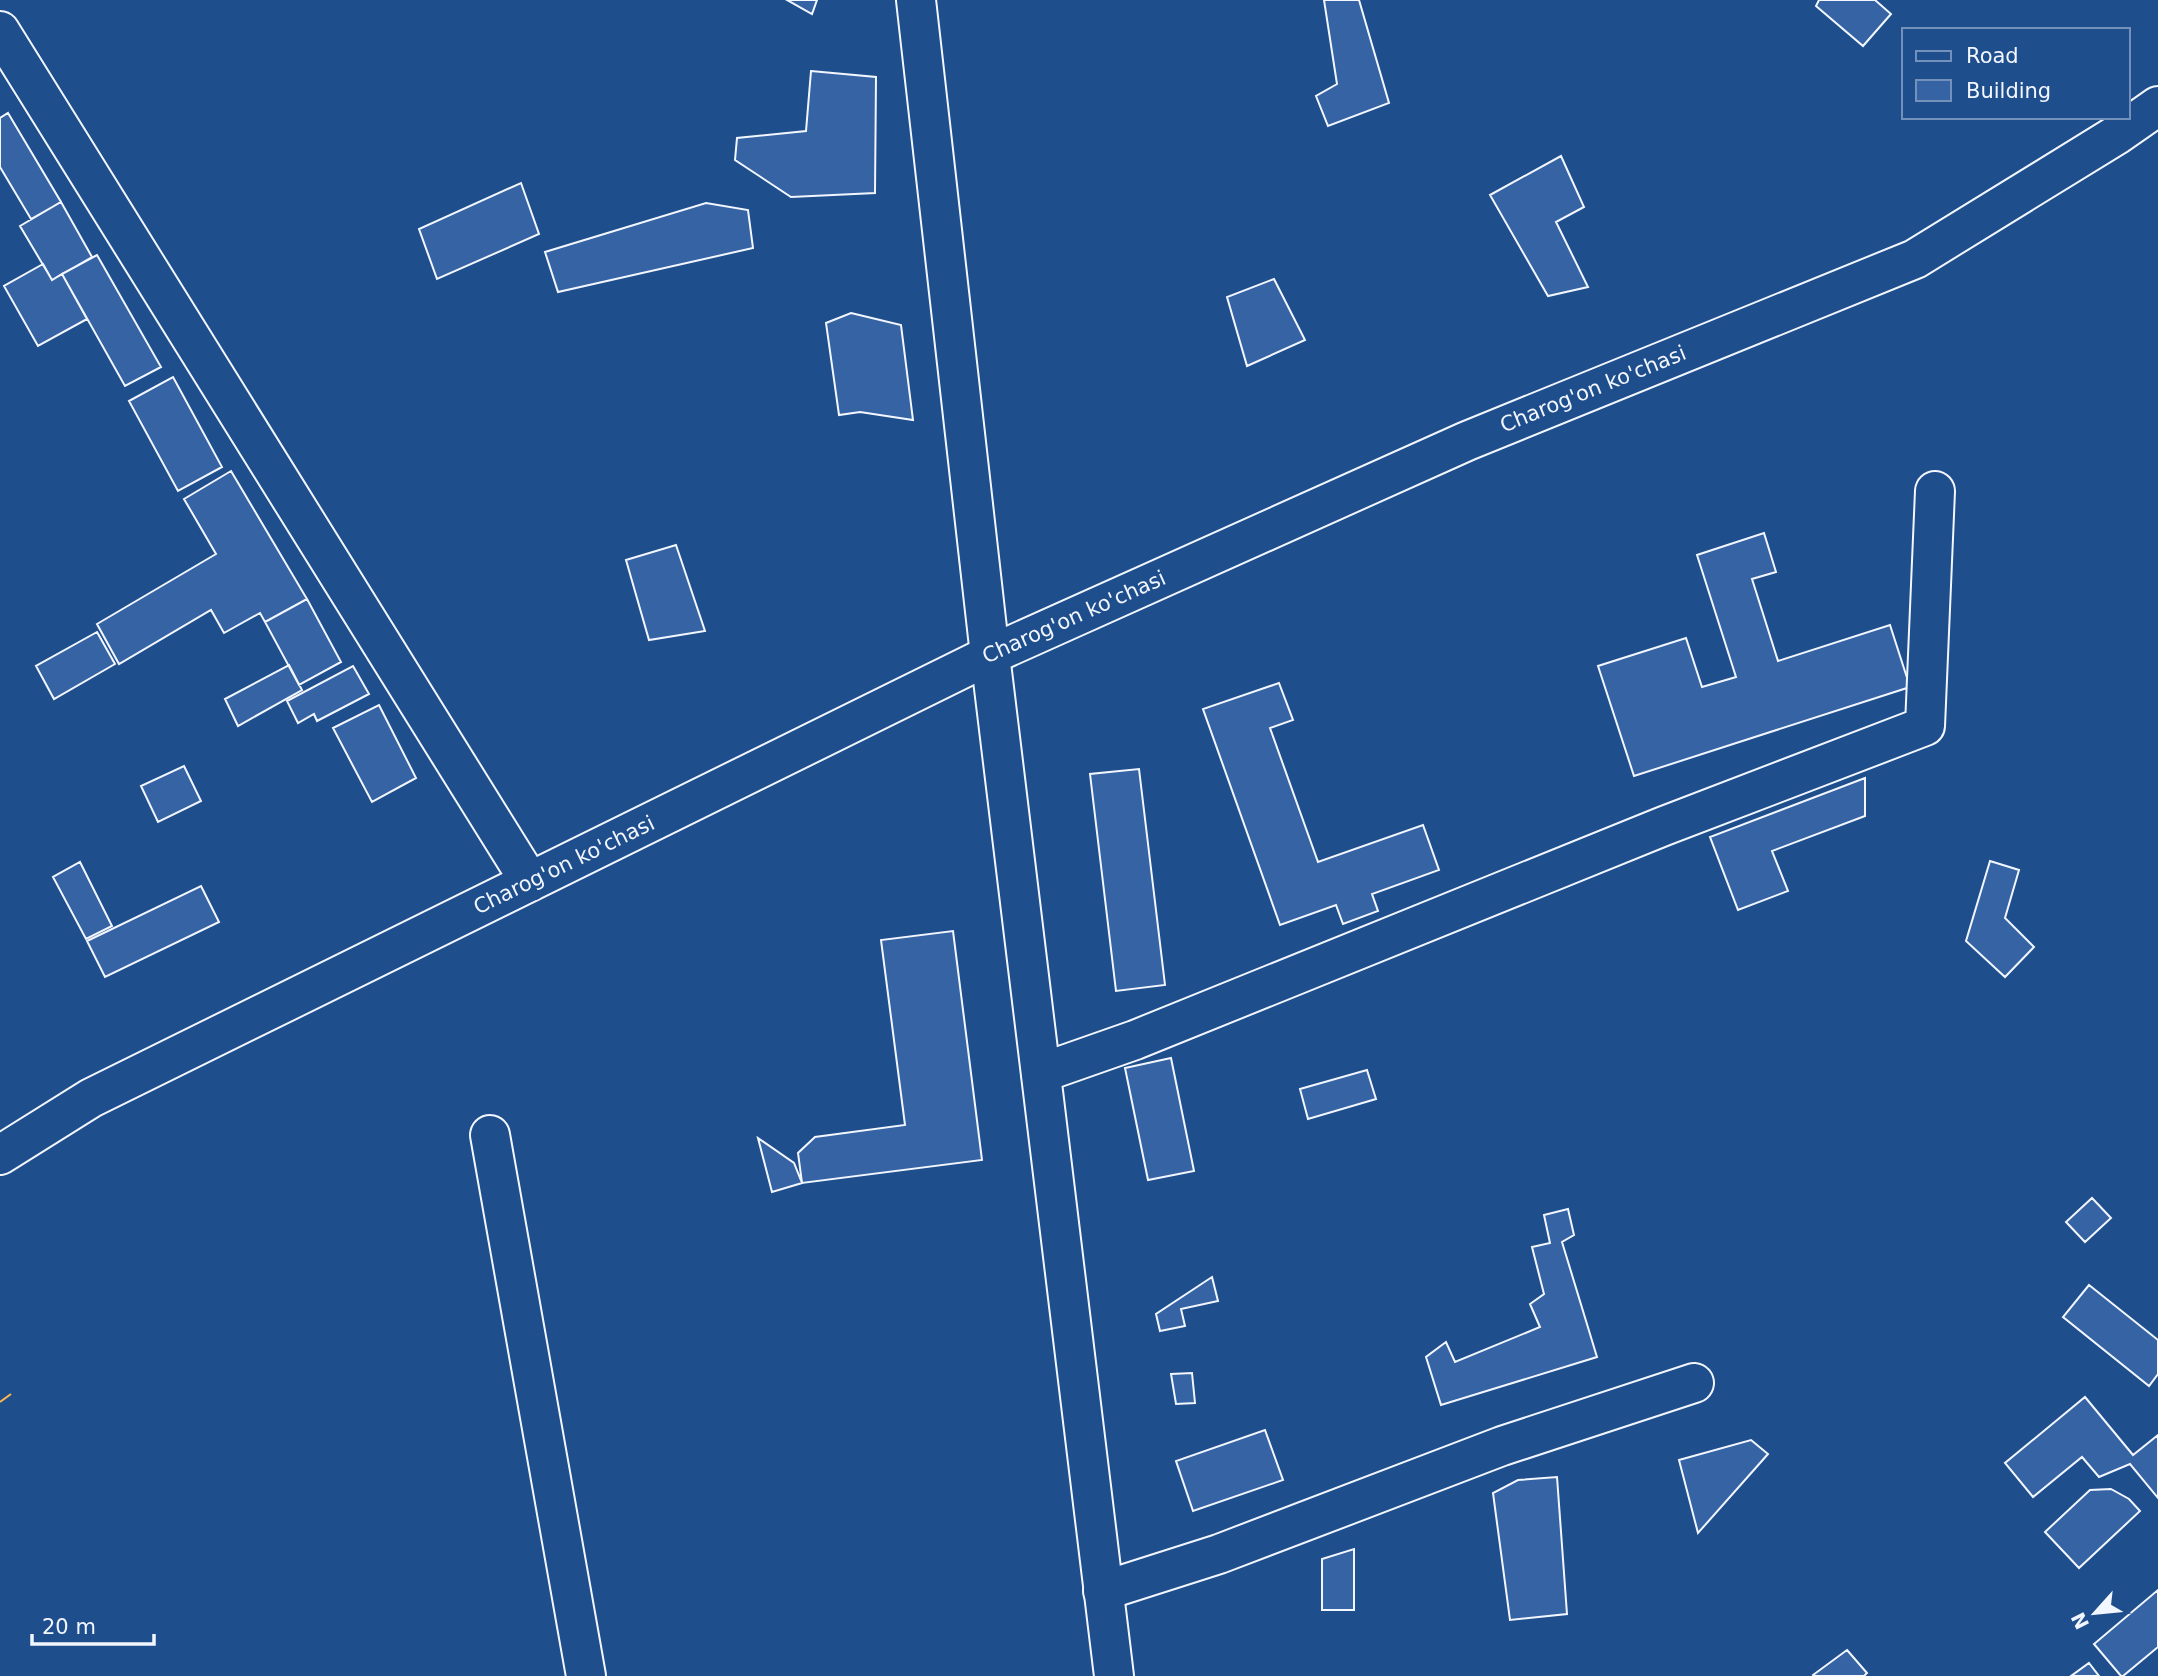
<svg xmlns="http://www.w3.org/2000/svg" width="2158" height="1676" font-family="'DejaVu Sans',sans-serif">
  <style>
    .building { fill: #3563a3; stroke: #f2f6ff; stroke-width: 2 }
    .lines { fill: none; stroke-linecap: round; stroke-linejoin: round }
    .minor-casing { stroke: #f2f6ff; stroke-width: 42 }
    .major-casing { stroke: #f2f6ff; stroke-width: 42 }
    .minor { stroke: #1f4e8c; stroke-width: 38 }
    .major { stroke: #1f4e8c; stroke-width: 38 }
    .power { stroke: #ffb74d; stroke-width: 2; stroke-dasharray: 24 5 3.5 5; stroke-linecap: butt }
    .labels { text-anchor: middle; dominant-baseline: central; stroke-width: 5; stroke-linejoin: round; paint-order: stroke }
    .street-label { font-size: 21px; fill: #f2f6ff; stroke: #1f4e8c }
  </style>
  <rect width="100%" height="100%" fill="#1f4e8c"/>
  <!-- building -->
  <path class="building" d="M787 0H817L812 14Z
    M1324 0H1359L1389 103 1328 126 1316 96 1337 84Z
    M1819 0H1875L1891 14 1863 46 1816 6Z
    M811 71 876 77 875 193 791 197 735 160 737 138 806 131Z
    M8 113 61 202 31 219 0 167V118Z
    M1561 156 1584 207 1556 222 1588 287 1548 296 1490 195Z
    M521 183 539 234 437 279 419 229Z
    M61 202 92 257 52 280 20 226Z
    M706 203 748 210 753 248 558 292 545 252Z
    M97 255 161 367 125 386 62 274Z
    M43 264 52 280 62 274 87 319 38 346 4 286Z
    M1274 279 1305 340 1247 366 1227 297Z
    M851 313 901 325 913 420 860 412 839 415 826 323Z
    M173 377 222 467 178 491 129 401Z
    M231 471 307 599 265 622 260 613 224 633 211 610 119 664 97 624 216 554 184 499Z
    M1764 533 1776 572 1752 579 1778 661 1890 625 1910 687 1634 776 1598 666 1686 638 1702 687 1736 677 1697 555Z
    M676 545 705 631 649 640 626 560Z
    M307 599 341 662 299 685 265 622Z
    M97 632 115 664 54 699 36 666Z
    M289 665 302 690 238 726 225 699Z
    M353 666 369 694 317 721 314 714 298 723 287 701Z
    M1279 683 1293 720 1270 728 1318 862 1423 825 1439 870 1372 894 1378 911 1343 924 1336 905 1280 925 1203 709Z
    M379 705 416 778 372 802 333 728Z
    M184 766 201 801 158 822 141 786Z
    M1139 769 1165 985 1116 991 1090 774Z
    M1865 778V816L1772 851 1788 891 1738 910 1710 837Z
    M1990 861 2019 870 2005 918 2034 947 2005 977 1966 941Z
    M80 862 112 926 86 939 53 877Z
    M201 886 219 922 105 977 87 941Z
    M953 931 982 1160 802 1183 798 1153 815 1137 905 1125 881 940Z
    M1171 1058 1194 1171 1148 1180 1125 1068Z
    M1367 1070 1376 1099 1308 1119 1300 1089Z
    M758 1138 794 1163 802 1183 772 1192Z
    M2092 1198 2111 1218 2085 1242 2066 1222Z
    M1568 1209 1574 1235 1562 1242 1597 1357 1441 1405 1426 1357 1446 1342 1455 1362 1540 1327 1530 1304 1544 1294 1532 1247 1550 1243 1544 1215Z
    M1212 1277 1218 1301 1181 1309 1185 1326 1160 1331 1156 1314Z
    M2089 1285 2158 1340V1374L2149 1386 2063 1317Z
    M1192 1373 1195 1403 1176 1404 1171 1374Z
    M2085 1397 2133 1455 2158 1435V1498L2130 1464 2099 1477 2082 1457 2033 1497 2005 1463Z
    M1265 1430 1283 1480 1193 1511 1176 1461Z
    M1751 1440 1768 1454 1698 1533 1679 1460Z
    M1557 1477 1567 1614 1510 1620 1493 1493 1518 1480Z
    M2111 1489 2129 1499 2140 1511 2079 1568 2045 1532 2090 1490Z
    M1354 1549V1610H1322V1559Z
    M2158 1590V1647L2123 1676H2121L2094 1644Z
    M1847 1650 1867 1673 1864 1676H1814L1813 1675Z
    M2089 1663 2099 1676H2071Z"/>
  <g class="lines">
    <defs>
      <path id="minor" d="M0 31 530 882
        M1041 1073 1135 1040 1664 826 1925 726 1935 491
        M490 1135 586 1676
        M0 1155 91 1098 990 655 1467 441 1915 259 2118 134 2158 106
        M1103 1591 1219 1554 1502 1446 1694 1383"/>
      <path id="major" d="M916 0 990 655 1114 1676"/>
    </defs>
    <!-- minor casing -->
    <use href="#minor" class="minor-casing"/>
    <!-- major casing -->
    <use href="#major" class="major-casing"/>
    <!-- minor -->
    <use href="#minor" class="minor"/>
    <!-- major -->
    <use href="#major" class="major"/>
    <!-- power -->
    <path class="power" d="M0 1402 11 1394"/>
  </g>
  <g class="labels">
    <!-- street labels -->
    <g class="street-label">
      <text transform="translate(1593 389) rotate(-22)">Charog'on ko'chasi</text>
      <text transform="translate(1074 617) rotate(-24)">Charog'on ko'chasi</text>
      <text transform="translate(564 865) rotate(-26)">Charog'on ko'chasi</text>
    </g>
  </g>
  <!-- legend -->
  <rect x="1902" y="28" width="228" height="91" fill="#1f4e8c" stroke="#7391ba" stroke-width="2"/>
  <rect x="1916" y="51" width="35" height="10" fill="#1f4e8c" stroke="#7391ba" stroke-width="2"/>
  <text x="1966" y="63" font-size="21" fill="#f2f6ff">Road</text>
  <rect x="1916" y="80" width="35" height="21" fill="#3563a3" stroke="#7391ba" stroke-width="2"/>
  <text x="1966" y="98" font-size="21" fill="#f2f6ff">Building</text>
  <!-- north arrow -->
  <g transform="translate(2095 1613) rotate(243)" stroke="#1f4e8c" stroke-width="5" paint-order="stroke">
  <path d="M0-5L12 26L0 18L-12 26Z" fill="#f2f6ff"/>
  <text y="-10" font-size="19" font-weight="bold" text-anchor="middle" fill="#f2f6ff">N</text>
  </g>
  <!-- scale -->
  <path d="M32 1634v10h122v-10" fill="none" stroke="#f2f6ff" stroke-width="3.5"/>
  <text x="42" y="1634" font-size="21" fill="#f2f6ff" stroke="#1f4e8c" stroke-width="5" paint-order="stroke">20 m</text>
</svg>
